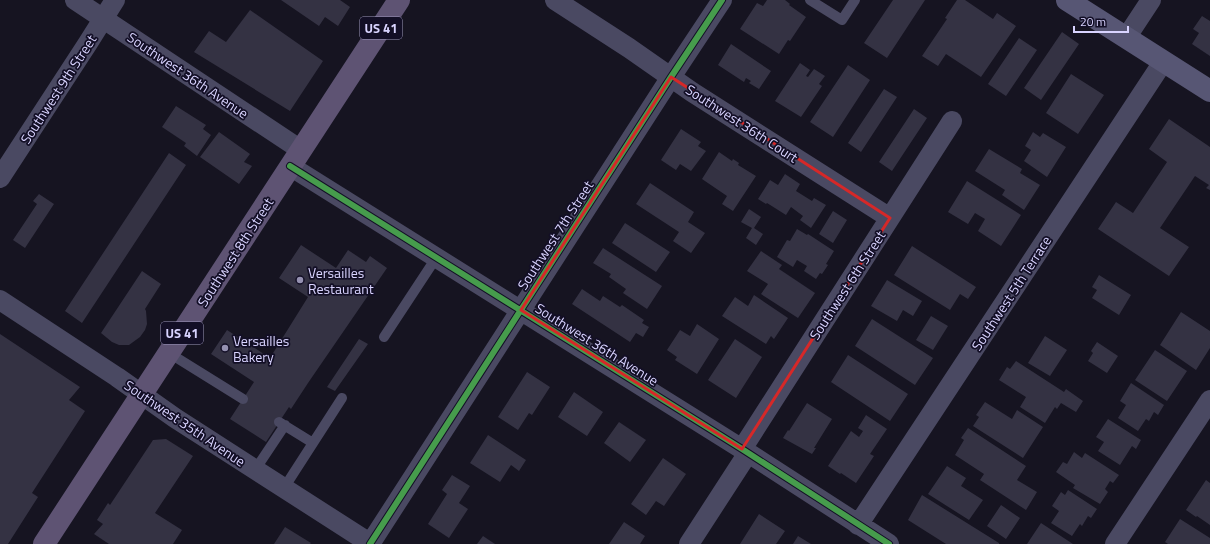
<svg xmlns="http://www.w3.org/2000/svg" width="1210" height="544" font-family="'Titillium Web',sans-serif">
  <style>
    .building { fill: #343243 }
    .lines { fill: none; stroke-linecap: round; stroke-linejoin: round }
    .lane { stroke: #4a4962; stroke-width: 10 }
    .street { stroke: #4a4962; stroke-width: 20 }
    .secondary { stroke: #575674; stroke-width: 22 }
    .primary { stroke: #5e5373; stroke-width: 22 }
    .cycleway-casing { stroke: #130f26; stroke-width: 8 }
    .cycleway { stroke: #469c4c; stroke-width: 6 }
    .marked { fill: none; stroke: #d62828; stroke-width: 3; stroke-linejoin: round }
    .poi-dot { fill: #9591b1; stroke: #130f26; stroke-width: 1.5 }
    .labels { text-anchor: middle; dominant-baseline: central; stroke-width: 3.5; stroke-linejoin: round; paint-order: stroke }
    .shield { fill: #130f26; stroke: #9e99be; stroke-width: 1 }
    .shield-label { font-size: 13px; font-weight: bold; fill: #d9d4ff }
    .street-label { font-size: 14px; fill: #d9d4ff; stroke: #130f26 }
    .poi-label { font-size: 14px; fill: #d9d4ff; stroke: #130f26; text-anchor: start }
  </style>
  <rect width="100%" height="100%" fill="#161421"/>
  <!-- building -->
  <path class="building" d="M281 0H340L350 7 338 26 325 17 319 26Z
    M767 0H785L790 4 789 5 806 17 790 41 788 40 779 54 740 29 757 3 763 6Z
    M893 0H925L887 58 864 43Z
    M957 0H965L993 19 997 13 1016 26 981 77 946 54 938 66 922 56 947 19 945 18Z
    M250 10 323 61 290 111 194 52 209 31 226 42Z
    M1202 16 1210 21V56L1192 44 1199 33 1193 29Z
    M1062 32 1079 44 1041 100 1024 88Z
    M1019 38 1037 50 1006 96 988 84Z
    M731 44 771 71 759 89 749 83 751 81 746 78 744 82 718 65Z
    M800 63 810 70 806 76 808 77 814 69 825 76 819 84 822 86 801 117 775 101Z
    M848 65 870 80 833 137 810 122Z
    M1071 74 1104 95 1078 134 1046 113Z
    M884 89 897 97 861 152 848 143Z
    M176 106 206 125 203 129 211 135 197 156 184 146 186 143 162 127Z
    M914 109 927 118 892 171 879 162Z
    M1169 119 1210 147V190L1206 188 1209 185 1195 176 1160 228 1189 247 1169 276 1098 229 1116 202 1133 213 1167 162 1149 149Z
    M681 129 701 142 698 146 706 151 691 171 680 164 676 170 661 160Z
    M219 132 250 154 244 162 252 166 239 184 200 157Z
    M1033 132 1040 137 1043 133 1066 147 1047 177 1024 161 1031 150 1025 146Z
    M989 149 1022 169 1020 173 1040 185 1024 210 1002 195 1005 190 975 171Z
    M719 152 732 161 733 159 739 163 738 165 756 176 733 211 722 204 727 196 702 179Z
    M169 153 186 165 82 323 65 311Z
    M785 174 800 184 796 191 812 201 814 198 826 205 811 228 800 220 803 216 791 207 786 215 767 203 766 204 758 199 770 180 778 185Z
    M967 181 1021 215 1001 246 978 231 985 219 975 213 968 224 948 212Z
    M650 183 694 212 688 222 705 233 691 253 673 241 679 232 636 204Z
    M39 194 54 204 25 248 13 240 37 204 33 201Z
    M749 209 761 217 754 228 763 234 756 245 746 238 752 228 741 222Z
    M833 211 847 220 833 243 819 234Z
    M625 223 670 252 656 272 612 243Z
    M797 229 807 235 808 234 834 251 826 264 828 265 822 274 820 273 816 279 804 271 807 266 797 260 793 267 777 257 787 240 790 241Z
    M301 245 336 268 348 250 366 262 370 256 387 268 308 383 291 409 289 407 266 442 230 419 254 382 211 354 227 330 270 358 308 297 279 278Z
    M912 246 976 287 968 299 960 294 950 310 894 275Z
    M603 248 662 286 647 309 623 293 626 289 609 277 611 274 593 263Z
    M761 251 782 265 779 269 815 293 798 318 761 294 768 284 747 271Z
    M142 271 161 284 145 309 146 311 147 324 145 330 140 337 129 345H119L112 342 101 333Z
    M1099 275 1131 295 1119 315 1092 298 1097 290 1092 287Z
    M887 280 922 301 913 316 903 310 897 321 871 306Z
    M582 289 600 301 603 296 620 307 622 305 644 320 642 323 649 327 643 337 636 333 630 342 572 304Z
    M754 295 788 318 774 339 771 336 766 344 722 316 735 297 748 306Z
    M1181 312 1210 331V348L1196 370 1160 345Z
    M931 316 948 326 933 350 916 340Z
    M872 319 933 358 915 385 855 346Z
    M697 324 719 339 697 374 675 360 677 357 667 350 680 330 690 336Z
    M0 334 80 387 69 400 85 411 32 493 38 497 8 544H0Z
    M1045 336 1067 350 1050 376 1028 363Z
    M359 339 368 344 335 391 327 387Z
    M735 339 762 357 736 398 708 380Z
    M1097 342 1118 356 1107 373 1088 361 1093 353 1091 351Z
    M1155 350 1187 371 1167 401 1135 380Z
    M848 355 908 394 890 421 831 382Z
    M1016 361 1064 392 1066 389 1083 401 1076 412 1061 403 1057 409 1055 407 1045 423 1020 407 1026 397 999 380 1007 367 1010 369Z
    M527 372 550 387 532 415 529 413 518 430 498 417Z
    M1131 383 1164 405 1158 415 1154 412 1149 421 1146 419 1138 431 1118 418 1126 405 1120 401Z
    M574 392 603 412 587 436 558 417Z
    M985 402 1012 419 1017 410 1043 427 1023 458 973 426 979 417 976 415Z
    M807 403 832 419 814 448H816L812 454 783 438 788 430 789 431Z
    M866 415 887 429 870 454 874 456 856 483 841 473 840 474 828 466 851 431 859 437 863 431 858 428Z
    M1108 419 1141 440 1136 449 1132 446 1120 465 1098 451 1104 442 1096 437Z
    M619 422 646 440 630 462 604 443Z
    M968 428 1026 466 1017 480 1037 492 1026 510 980 480 984 474 955 455 964 440 961 438Z
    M488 435 526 460 519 471 511 465 500 482 470 463Z
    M166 439 193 456 155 513 182 530 173 544H109L94 534 103 524 97 520 108 503 110 505 153 440Z
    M1074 452 1082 458 1085 453 1119 475 1113 483 1110 481 1105 489 1108 492 1100 504 1073 488 1075 485 1056 472 1063 462 1067 464Z
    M663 458 686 474 664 506 656 501 646 515 631 504Z
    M947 466 966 478 961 486 983 500 969 520 928 494Z
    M452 475 470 486 459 503 468 509 449 538 428 524 447 494 442 490Z
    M1206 480 1210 483V525L1197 516 1196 517 1186 510Z
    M1068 490 1097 509 1091 518 1088 516 1082 526 1080 524 1072 536 1051 523 1059 511 1052 506 1061 492 1065 495Z
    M922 495 999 543V544H946L908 520Z
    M1001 505 1020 518 1006 539 987 526Z
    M759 514 785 531 776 544H740Z
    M1180 519 1210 538V544H1168L1165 542Z
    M624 522 645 536 640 544H609Z
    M1041 523 1073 544H1027Z
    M285 527 311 543 310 544H274Z
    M483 536 495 544H477Z
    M798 536 811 544H793Z"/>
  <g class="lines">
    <!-- lane -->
    <path class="lane" d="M810 0 842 20 855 0
      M384 337 436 258
      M169 353 243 399
      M279 422 313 443
      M255 470 285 425
      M284 488 342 398"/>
    <!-- street -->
    <path class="street" d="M75 0 301 150
      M555 0 629 48 692 92 890 218
      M1126 38 1151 0
      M290 166 742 449 889 544
      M0 178 88 43 115 0
      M0 300 117 377 175 418 371 544
      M742 449 952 121
      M858 525 1163 62
      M370 544 671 77 722 0
      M689 544 748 453
      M1115 544 1210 400"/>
    <!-- secondary -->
    <path class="secondary" d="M1067 0 1210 91"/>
    <!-- primary -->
    <path class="primary" d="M44 544 399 0"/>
    <defs>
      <path id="cycleway" d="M290 166 742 449 889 544
        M370 544 671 77 722 0"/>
    </defs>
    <!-- cycleway casing -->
    <use href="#cycleway" class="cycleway-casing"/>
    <!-- cycleway -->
    <use href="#cycleway" class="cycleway"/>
  </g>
  <!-- marked area -->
  <path class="marked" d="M671 77 890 218 742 449 521 310Z"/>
  <!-- markers -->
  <g class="poi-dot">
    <circle cx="300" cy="280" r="4"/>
    <circle cx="225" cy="348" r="4"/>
  </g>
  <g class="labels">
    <!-- shield labels -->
    <g class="shield">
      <rect x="360" y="17" width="42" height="22" rx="3"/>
      <rect x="161" y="322" width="42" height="22" rx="3"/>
    </g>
    <g class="shield-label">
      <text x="381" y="28">US 41</text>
      <text x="182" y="333">US 41</text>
    </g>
    <!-- street labels -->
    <g class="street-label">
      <text transform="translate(188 75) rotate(34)">Southwest 36th Avenue</text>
      <text transform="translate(58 89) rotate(-57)">Southwest 9th Street</text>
      <text transform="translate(742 123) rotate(33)">Southwest 36th Court</text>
      <text transform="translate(555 235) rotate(-57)">Southwest 7th Street</text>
      <text transform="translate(235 252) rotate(-57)">Southwest 8th Street</text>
      <text transform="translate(847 285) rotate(-57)">Southwest 6th Street</text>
      <text transform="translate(1011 293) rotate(-57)">Southwest 5th Terrace</text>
      <text transform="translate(597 344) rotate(32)">Southwest 36th Avenue</text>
      <text transform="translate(185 423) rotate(34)">Southwest 35th Avenue</text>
    </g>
    <!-- poi labels -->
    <g class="poi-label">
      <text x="308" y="272">Versailles<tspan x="308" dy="16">Restaurant</tspan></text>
      <text x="233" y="340">Versailles<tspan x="233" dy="16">Bakery</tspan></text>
    </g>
  </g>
  <!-- scale -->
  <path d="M1074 26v6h54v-6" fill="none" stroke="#d9d4ff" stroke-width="2"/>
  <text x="1080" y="26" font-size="12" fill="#d9d4ff" stroke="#130f26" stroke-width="3" paint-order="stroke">20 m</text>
</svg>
